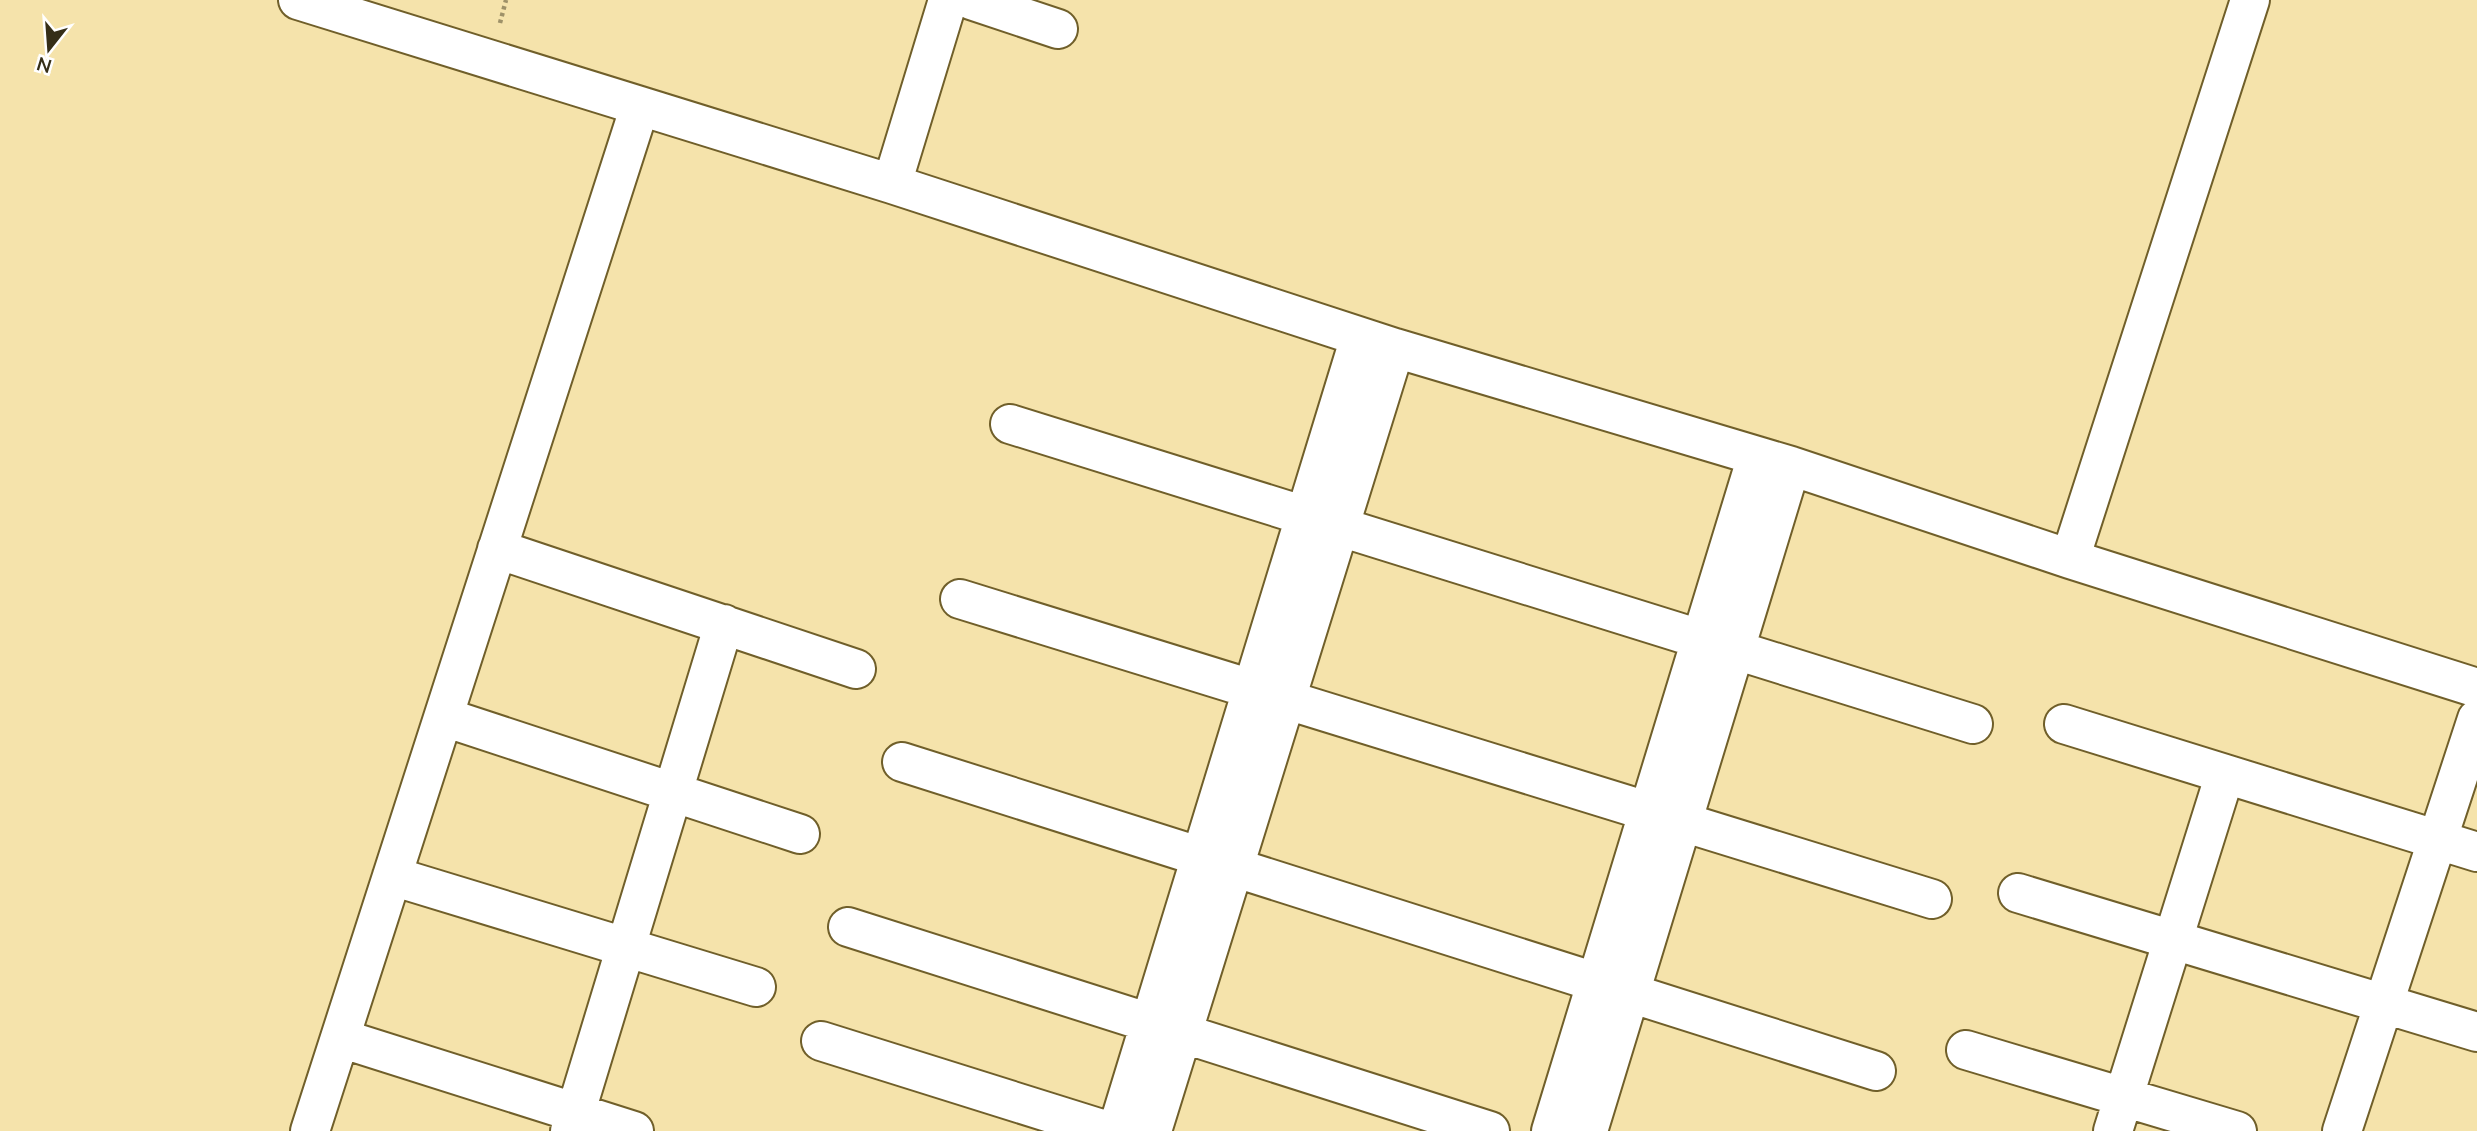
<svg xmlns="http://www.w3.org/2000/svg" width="2477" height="1131" font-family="Mulish,sans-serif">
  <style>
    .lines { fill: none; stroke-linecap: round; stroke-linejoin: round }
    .minor-casing { stroke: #705f2a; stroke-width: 42 }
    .path { stroke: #9e9168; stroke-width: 4.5; stroke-dasharray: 3.5 3.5; stroke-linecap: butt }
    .minor { stroke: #fff; stroke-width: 38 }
  </style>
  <rect width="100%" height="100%" fill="#f5e3ab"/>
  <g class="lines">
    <defs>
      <path id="minor" d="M298 0 892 184 1395 348 1791 466 2070 559 2477 688
        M971 0 1058 29
        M892 184 948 0
        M1010 424 1973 724
        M497 549 856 669
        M2070 559 2250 0
        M960 599 1932 899
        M444 717 800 834
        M2064 724 2477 852
        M902 762 1876 1071
        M392 876 756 987
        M2018 893 2477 1032
        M848 927 1490 1131
        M340 1038 634 1131
        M821 1041 1108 1131
        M1966 1050 2237 1131
        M310 1131 640 106
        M570 1131 724 624
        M1117 1131 1360 337
        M1152 1131 1395 348
        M1551 1131 1757 456
        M1588 1131 1791 466
        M2113 1131 2225 774
        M2342 1131 2477 719"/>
    </defs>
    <!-- minor casing -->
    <use href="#minor" class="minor-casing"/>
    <!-- path -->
    <path class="path" d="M500 23 506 0"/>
    <!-- minor -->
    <use href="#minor" class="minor"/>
  </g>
  <!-- north arrow -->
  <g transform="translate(49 49) rotate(197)" stroke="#ffffff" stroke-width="5" paint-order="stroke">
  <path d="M0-5L12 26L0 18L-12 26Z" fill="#352e17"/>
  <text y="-10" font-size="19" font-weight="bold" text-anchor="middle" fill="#352e17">N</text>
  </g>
</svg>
